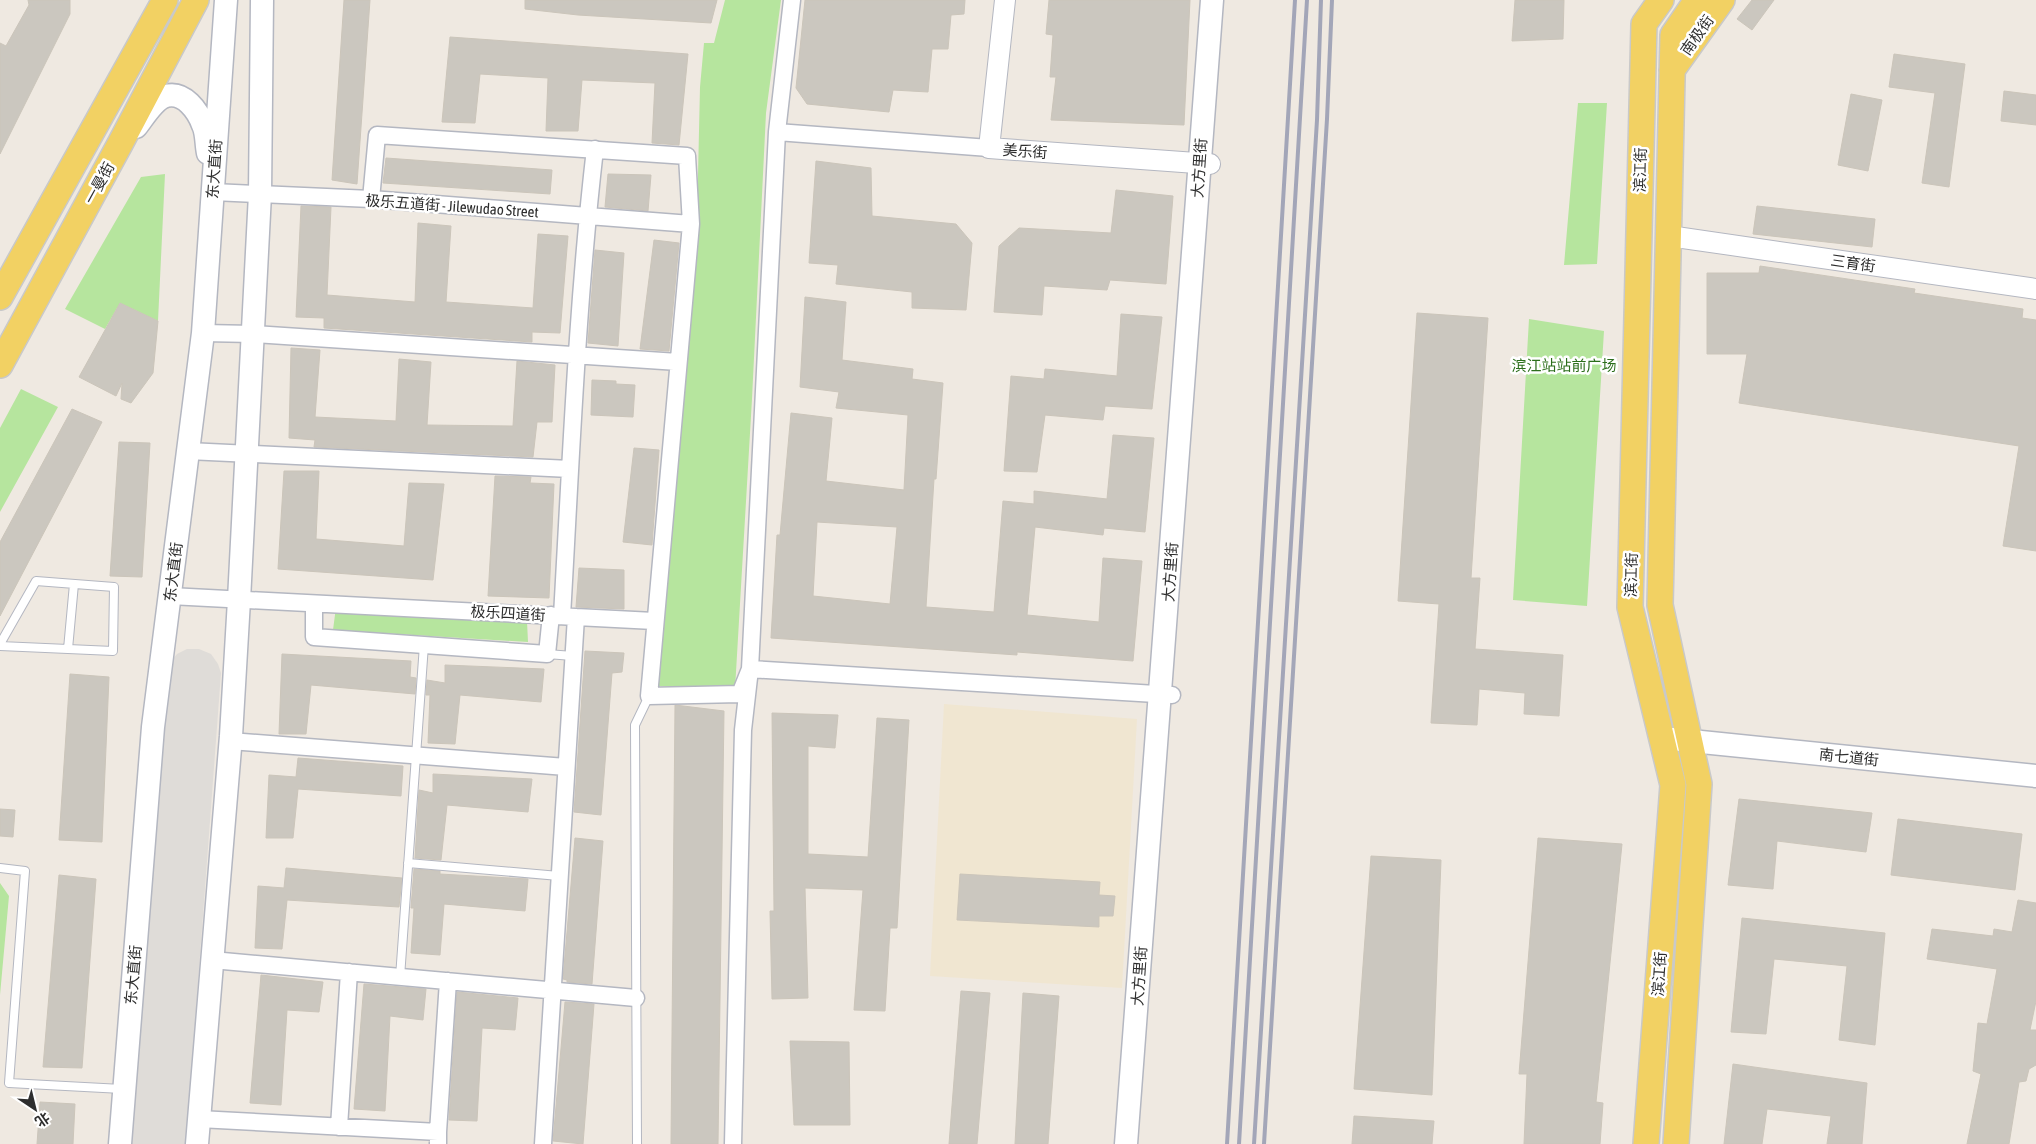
<svg xmlns="http://www.w3.org/2000/svg" width="2036" height="1144" font-family="'Asap Condensed','Noto Sans SC',sans-serif">
  <style>
    .education { fill: #f0e6d1 }
    .green { fill: #b6e59e }
    .plaza { fill: #dfdcd8 }
    .building { fill: #cbc7bf; stroke: #cbc5ba; fill-rule: evenodd }
    .lines { fill: none; stroke-linecap: round; stroke-linejoin: round }
    .service-casing { stroke: #b4b7c1; stroke-width: 10 }
    .minor-casing { stroke: #b4b7c1; stroke-width: 19 }
    .tertiary-casing { stroke: #b4b7c1; stroke-width: 22 }
    .secondary-casing { stroke: #b4b7c1; stroke-width: 25 }
    .primary-casing { stroke: #c9c9c9; stroke-width: 28 }
    .service { stroke: #fff; stroke-width: 8 }
    .minor { stroke: #fff; stroke-width: 16 }
    .tertiary { stroke: #fff; stroke-width: 20 }
    .secondary { stroke: #fff; stroke-width: 22 }
    .primary { stroke: #f2d163; stroke-width: 25 }
    .rail { stroke: #a3a6b8; stroke-width: 4 }
    .labels { text-anchor: middle; dominant-baseline: central; stroke-width: 5; stroke-linejoin: round; paint-order: stroke }
    .street-label { font-size: 15px; fill: #2e2e2e; stroke: #fff }
    .park-label { font-size: 15px; fill: #2c6e1b; stroke: #fff }
  </style>
  <rect width="100%" height="100%" fill="#efe9e1"/>
  <!-- education -->
  <path class="education" d="M944 704 1137 719 1122 988 930 976Z"/>
  <!-- green -->
  <path class="green" d="M725 0H781L766 113 752 399 735 689 657 686 697 219 700 87 704 43H714Z
    M1578 103H1607L1597 264 1564 265Z
    M165 174 158 321 120 303 105 329 65 309 141 177Z
    M1529 319 1604 331 1587 606 1513 600Z
    M21 389 58 407 0 512V428Z
    M336 607 527 621 528 642 333 630Z
    M0 883 9 896 0 995Z"/>
  <!-- plaza -->
  <path class="plaza" d="M187 649H199L211 654 218 664 221 673 186 1144H131L166 683 170 663 177 654Z"/>
  <!-- building -->
  <path class="building" d="M28 0H70V14L0 154V43L6 46 29 5Z
    M344 0H370L357 184 332 180Z
    M525 0H717L711 23 578 15 525 9Z
    M805 0H965L964 14 951 15 948 49H932L928 92 893 90 889 112 807 104 796 88Z
    M1049 0H1190L1184 125 1051 120 1056 77H1050L1053 35 1046 34Z
    M1515 0H1564L1563 39 1512 41Z
    M1752 0H1774L1752 30 1737 19Z
    M450 37 688 54 679 145 652 143 655 83 582 80 578 131H546L548 78 480 74 475 123 442 122Z
    M1894 54 1965 64 1949 187 1922 183 1935 93 1889 87Z
    M2004 91 2036 95V125L2001 121Z
    M1851 94 1882 100 1868 171 1838 165Z
    M386 158 552 170 550 194 383 183Z
    M816 161 871 168 872 216 956 224 972 243 966 310 912 308V292L836 284 838 265 809 263Z
    M608 174 651 175 648 211 605 207Z
    M1116 190 1173 196 1166 284 1110 280 1107 290 1044 286 1042 315 994 312 999 246 1019 228 1111 233Z
    M301 206 331 207 327 295 415 302 418 223 451 226 446 302 533 308 538 234 568 236 560 333 532 332V342L324 328V318L296 317Z
    M1757 206 1875 219 1872 247 1753 234Z
    M654 240 679 243 669 351 640 349Z
    M595 250 624 253 618 346 588 343Z
    M1760 266 1915 289 1914 293 2023 309 2022 318 2036 320V551L2003 546 2019 446 1739 403 1747 354H1707V273H1759Z
    M805 297 846 302 842 360 913 369 912 379 943 383 936 479H934L926 607 994 612 1003 501 1034 504V491L1107 499 1113 435 1154 438 1145 532 1104 528 1103 535 1035 527 1027 615 1099 622 1103 558 1142 561 1133 661 1017 652V655L771 638 777 535H780L791 413 832 418 826 481 904 490 908 415 836 408 839 392 800 387ZM817 522 897 527 890 604 813 596Z
    M120 303 158 321 153 373 131 403 121 399 122 383 116 396 79 377Z
    M1417 313 1488 318 1471 578H1480L1475 649 1563 655 1559 716 1524 714 1525 693 1479 689 1477 725 1431 723 1439 604 1398 601Z
    M1121 314 1162 317 1152 409 1105 406 1103 420 1045 415 1037 472 1004 471 1011 376 1044 379 1045 369 1117 376Z
    M291 348 320 350 315 417 396 421 399 359 431 362 427 425 513 426 517 361 555 365 552 422H537L533 457 314 447 315 440 289 438Z
    M592 380 616 381V384L635 385 633 417 591 415Z
    M72 409 102 422 0 616V542Z
    M119 442 150 443 142 577 110 576Z
    M634 448 659 450 652 545 623 542Z
    M284 471H319L316 539 404 546 409 483 444 484 433 580 278 569Z
    M495 476 531 477 530 483 554 484 549 598 488 596Z
    M579 568 624 570V609L576 607Z
    M585 651 624 653 622 672 612 673 601 815 574 812Z
    M282 654 411 661 410 677 416 678 415 694 311 685 306 734H279Z
    M445 665 544 669 541 702 460 695 455 744 428 743 430 695H426L427 680 445 683Z
    M70 674 109 677 102 842 59 840Z
    M675 705 724 711 718 1144H671Z
    M772 713 838 715 835 748 808 746V854L868 857 877 718 909 720 897 928H890L885 1011 854 1010 863 890 805 888 808 998 772 999 770 911H774Z
    M298 758 403 766 401 796 298 789 293 838H266L269 775 296 777Z
    M433 774 532 779 528 812 447 805 441 860 415 858 419 790 433 793Z
    M1739 799 1872 813 1866 852 1777 841 1773 889 1728 885Z
    M0 809 15 810 13 837 0 836Z
    M1898 819 2022 834 2015 890 1891 875Z
    M575 838 603 841 592 984 567 982V980L563 979Z
    M1538 838 1622 844 1596 1102 1603 1103 1600 1144H1524L1527 1074H1519Z
    M1371 856 1441 860 1432 1095 1354 1089Z
    M286 868 402 878 399 907 287 900 282 949 255 948 258 886 284 888Z
    M414 869 440 871V874L528 879 525 911 444 904 440 955 411 953 414 908H411Z
    M960 874 1100 882 1099 895 1115 896 1113 916H1099V927L957 920Z
    M59 875 96 879 82 1068 43 1067Z
    M2018 900 2036 903V1001L2030 1030H2036V1065L2029 1069 2026 1081 2019 1082 2009 1144H1967L1981 1074 1973 1071 1978 1023 1987 1024 1997 969 1927 959 1932 929 1993 936 1994 929 2012 932Z
    M1742 918 1885 933 1875 1045 1839 1040 1847 966 1774 959 1766 1034 1731 1032Z
    M261 975 323 982 319 1012 287 1010 281 1105 250 1103Z
    M364 984 426 989 423 1020 390 1016 385 1111 354 1109Z
    M961 991 990 993 977 1144H949Z
    M457 992 518 998 515 1030 482 1028 477 1121 449 1120Z
    M1023 993 1059 996 1048 1144H1015Z
    M565 1002 594 1004 583 1144 553 1141Z
    M790 1041 849 1042 850 1125H794Z
    M1733 1064 1867 1083 1862 1144H1827L1831 1116 1767 1109 1762 1144H1724Z
    M40 1102 75 1104 73 1144H37Z
    M1354 1116 1434 1121 1432 1144H1352Z"/>
  <g class="lines">
    <defs>
      <path id="service" d="M0 644 36 581 114 587 113 651 0 646
        M68 649 74 584
        M547 654 573 656
        M408 863 559 876
        M0 868 25 871 9 1083 122 1089
        M400 977 424 645
        M637 1144 635 725 649 696"/>
      <path id="minor" d="M777 132 989 148
        M213 192 371 199 691 224
        M371 199 377 135 687 156 691 224 649 696 740 694 750 669 1172 695
        M203 333 254 334 678 362
        M188 451 570 469
        M170 596 654 621
        M314 604V637L547 654 551 615
        M562 616C571 460 577 304 595 149
        M230 741 566 767
        M212 960 636 998
        M199 1119 438 1132V1144
        M339 1127 349 972
        M438 1132 448 981
        M543 1144 576 617
        M733 1144 743 730 750 669 777 132 792 0"/>
      <path id="tertiary" d="M1005 0 989 148 1210 164
        M1669 236 2036 289"/>
      <path id="secondary" d="M136 127C144 117 154 99 166 96 184 91 198 111 203 125 207 133 206 144 208 153
        M1662 738 2036 776
        M120 1144 153 727 203 333 226 0
        M197 1144 231 736 239 600 260 194 262 0
        M1126 1144 1212 0"/>
      <path id="primary" d="M1672 70 1722 0
        M0 297 165 0
        M0 365 120 144 196 0
        M1646 1144 1673 785 1630 607 1644 24 1661 0
        M1676 1144 1699 784 1660 605 1673 35 1697 0"/>
    </defs>
    <!-- service casing -->
    <use href="#service" class="service-casing"/>
    <!-- minor casing -->
    <use href="#minor" class="minor-casing"/>
    <!-- tertiary casing -->
    <use href="#tertiary" class="tertiary-casing"/>
    <!-- secondary casing -->
    <use href="#secondary" class="secondary-casing"/>
    <!-- primary casing -->
    <use href="#primary" class="primary-casing"/>
    <!-- service -->
    <use href="#service" class="service"/>
    <!-- minor -->
    <use href="#minor" class="minor"/>
    <!-- tertiary -->
    <use href="#tertiary" class="tertiary"/>
    <!-- secondary -->
    <use href="#secondary" class="secondary"/>
    <!-- primary -->
    <use href="#primary" class="primary"/>
    <!-- rail -->
    <path class="rail" d="M1227 1144 1295 0
      M1239 1144 1307 0
      M1254 1144 1317 120 1321 0
      M1264 1144 1327 119 1332 0"/>
  </g>
  <g class="labels">
    <!-- street labels -->
    <g class="street-label">
      <text transform="translate(1697 35) rotate(-55)">南极街</text>
      <text transform="translate(1025 151) rotate(4)">美乐街</text>
      <text transform="translate(1199 168) rotate(-86)">大方里街</text>
      <text transform="translate(214 169) rotate(-86)">东大直街</text>
      <text transform="translate(1640 170) rotate(-89)">滨江街</text>
      <text transform="translate(99 183) rotate(-61)">一曼街</text>
      <text transform="translate(452 206) rotate(4)">极乐五道街 - Jilewudao Street</text>
      <text transform="translate(1853 263) rotate(8)">三育街</text>
      <text transform="translate(173 572) rotate(-83)">东大直街</text>
      <text transform="translate(1170 572) rotate(-86)">大方里街</text>
      <text transform="translate(1631 575) rotate(-89)">滨江街</text>
      <text transform="translate(508 613) rotate(3)">极乐四道街</text>
      <text transform="translate(1849 757) rotate(6)">南七道街</text>
      <text transform="translate(1659 974) rotate(-86)">滨江街</text>
      <text transform="translate(133 975) rotate(-85)">东大直街</text>
      <text transform="translate(1139 976) rotate(-86)">大方里街</text>
    </g>
    <!-- park labels -->
    <g class="park-label">
      <text x="1564" y="365">滨江站站前广场</text>
    </g>
  </g>
  <!-- north arrow -->
  <g transform="translate(35 1109) rotate(145)" stroke="#ffffff" stroke-width="4" paint-order="stroke">
  <path d="M0-4L9 19L0 12L-9 19Z" fill="#2e2e2e"/>
  <text y="-8" font-size="14" font-weight="bold" text-anchor="middle" fill="#2e2e2e">北</text>
  </g>
</svg>
